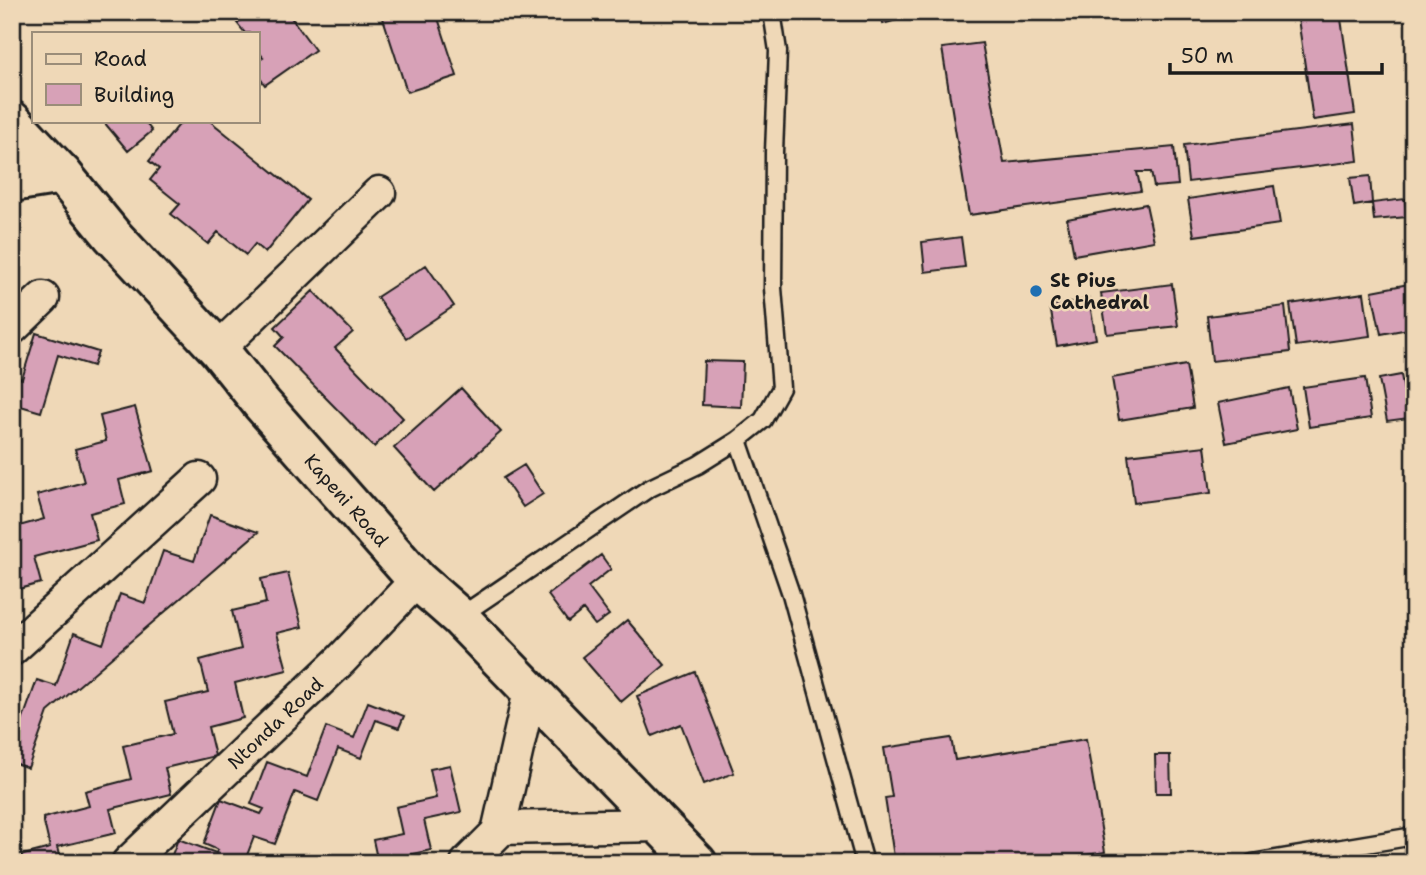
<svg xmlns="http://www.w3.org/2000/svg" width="1426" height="875" font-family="'Shantell Sans',sans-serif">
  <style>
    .building { fill: #d7a1b7; stroke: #1c1c1c; stroke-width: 2 }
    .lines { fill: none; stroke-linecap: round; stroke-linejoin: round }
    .lane-casing { stroke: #1c1c1c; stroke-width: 21 }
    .street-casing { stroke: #1c1c1c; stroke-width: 37 }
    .secondary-casing { stroke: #1c1c1c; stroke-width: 44 }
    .lane { stroke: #efd8b7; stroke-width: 16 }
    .street { stroke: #efd8b7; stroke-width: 32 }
    .secondary { stroke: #efd8b7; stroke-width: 38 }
    .poi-dot { fill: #1f6fb2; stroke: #efd8b7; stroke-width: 2.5 }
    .labels { text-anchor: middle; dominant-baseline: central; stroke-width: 5; stroke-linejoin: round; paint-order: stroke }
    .poi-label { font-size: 19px; font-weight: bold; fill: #1c1c1c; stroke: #efd8b7; text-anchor: start }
    .street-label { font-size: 19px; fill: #1c1c1c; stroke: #efd8b7 }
  </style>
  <rect width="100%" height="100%" fill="#efd8b7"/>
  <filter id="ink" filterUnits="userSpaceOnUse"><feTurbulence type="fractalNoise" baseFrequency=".0143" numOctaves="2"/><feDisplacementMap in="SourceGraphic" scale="14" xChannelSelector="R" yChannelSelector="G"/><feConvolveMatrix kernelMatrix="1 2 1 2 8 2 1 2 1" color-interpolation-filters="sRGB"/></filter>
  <g filter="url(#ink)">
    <!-- building -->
    <path class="building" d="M252 12H287L315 50 265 85 257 74V61L263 57 257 50V33H245L237 23Z
      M381 12H436L457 76 407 92Z
      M880 12H924L883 24Z
      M1297 12H1340L1355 114 1313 120Z
      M982 43 1004 163 1174 147 1178 185 1154 187 1151 172H1137L1141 191 969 215 942 48Z
      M103 121H144L152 131 128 151Z
      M182 121H210L308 200 265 253 255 244 246 255 218 232 208 244 171 214 180 204 150 180 159 169 149 161Z
      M1354 124 1358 161 1188 182 1184 145Z
      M1370 176 1372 203 1354 206 1350 178Z
      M1274 186 1280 224 1194 236 1188 199Z
      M1405 199 1407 217 1374 220 1372 203Z
      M1146 204 1154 241 1074 255 1067 219Z
      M961 237 965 267 925 272 922 242Z
      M426 265 454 306 406 338 377 297Z
      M1414 283V328L1381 334 1372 291Z
      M1172 284 1178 326 1107 334 1101 293Z
      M313 291 353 332 335 348 403 418 374 447 275 346 284 337 275 327Z
      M1364 293 1370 336 1296 346 1290 304Z
      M1089 299 1096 339 1057 346 1050 306Z
      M1285 306 1290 352 1212 361 1207 316Z
      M36 333 98 352 93 366 58 355 41 412 14 404 12 411V376L22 379Z
      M704 361 743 362 741 407 702 405Z
      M1186 365 1193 408 1119 420 1112 378Z
      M1401 375 1409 418 1387 421 1379 379Z
      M1365 378 1371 418 1309 427 1303 387Z
      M461 388 501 432 434 492 394 448Z
      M1289 388 1297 429 1226 443 1218 403Z
      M135 407 153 471 119 480 125 504 90 513 97 540 34 557 41 583 12 591V528L44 519 37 495 84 482 75 449 106 441 100 416Z
      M1205 446 1211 493 1134 503 1128 455Z
      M524 465 543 494 523 507 503 478Z
      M210 515 258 532 48 712 28 768 12 762V727L19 730 37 680 56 686 74 633 103 644 120 594 145 603 163 551 194 561Z
      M601 555 611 569 588 587 609 615 595 625 583 610 568 622 548 595Z
      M288 573 302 627 277 633 287 670 235 683 243 718 208 727 215 756 165 768 171 794 110 809 116 833 57 847 61 863H12V858L50 848 43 818 89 806 85 791 131 779 123 746 173 734 165 702 208 692 200 660 241 649 232 611 266 603 261 579Z
      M627 620 665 665 621 702 582 657Z
      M695 672 734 773 704 784 681 724 652 736 637 696Z
      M368 702 404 716 399 728 376 720 361 758 338 749 318 801 295 792 275 844 254 837 244 863H169L178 839 216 853 218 850 204 844 221 799 261 814 264 809 251 804 267 762 307 777 326 727 354 738Z
      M951 738 955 760 1086 739 1105 852 1038 863H905L904 855 894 857 885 798 892 797 884 748Z
      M1155 755H1170L1171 793H1156Z
      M450 765 461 812 424 820 431 850 389 859 390 863H378L373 840 402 834 396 807 436 798 430 769Z"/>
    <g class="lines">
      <defs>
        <path id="lane" d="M738 440 791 594 865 863
          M459 617 648 489 698 465 738 440 763 420 781 388 773 288 774 152 778 51 772 12
          M1252 863 1414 836"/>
        <g id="street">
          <path d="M12 328 43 298"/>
          <path d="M218 349 379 193"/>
          <path d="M12 649 199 479"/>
          <path d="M499 828 662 825"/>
          <path id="s1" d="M128 863 341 660 417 580"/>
          <path d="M467 863 498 832 530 691"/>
        </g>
        <g id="secondary">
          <path id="s2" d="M12 121 62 174 112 235 218 349 262 404 417 580 459 617 697 863"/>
          <path d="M12 182 62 174"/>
        </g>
      </defs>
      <!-- lane casing -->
      <use href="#lane" class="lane-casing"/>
      <!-- street casing -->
      <use href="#street" class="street-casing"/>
      <!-- secondary casing -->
      <use href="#secondary" class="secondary-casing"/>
      <!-- lane -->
      <use href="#lane" class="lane"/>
      <!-- street -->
      <use href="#street" class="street"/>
      <!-- secondary -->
      <use href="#secondary" class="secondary"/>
    </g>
  </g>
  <!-- markers -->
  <circle class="poi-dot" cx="1036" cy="291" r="7"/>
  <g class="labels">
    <!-- poi labels -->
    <g class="poi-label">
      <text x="1050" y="280">St Pius<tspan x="1050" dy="22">Cathedral</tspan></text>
    </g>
    <!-- street labels -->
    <g class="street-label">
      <text stroke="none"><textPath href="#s2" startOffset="506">Kapeni Road</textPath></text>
      <text stroke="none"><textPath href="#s1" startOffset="203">Ntonda Road</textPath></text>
    </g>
  </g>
  <!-- margin -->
  <rect width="1426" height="875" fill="none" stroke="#efd8b7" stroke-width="42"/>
  <rect x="21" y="21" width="1384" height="833" fill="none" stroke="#1c1c1c" stroke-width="2.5" filter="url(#ink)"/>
  <!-- legend -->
  <rect x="32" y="32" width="228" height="91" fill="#efd8b7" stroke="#9b8d79" stroke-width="2"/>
  <rect x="46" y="54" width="35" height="10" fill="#efd8b7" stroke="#9b8d79" stroke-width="2"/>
  <text x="94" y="66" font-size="21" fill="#1c1c1c">Road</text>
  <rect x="46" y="84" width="35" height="21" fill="#d7a1b7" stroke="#9b8d79" stroke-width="2"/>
  <text x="94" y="102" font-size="21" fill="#1c1c1c">Building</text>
  <!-- scale -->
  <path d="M1170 63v10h212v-10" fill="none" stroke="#1c1c1c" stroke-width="3.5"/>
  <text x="1181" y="63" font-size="21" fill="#1c1c1c" stroke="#efd8b7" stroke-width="5" paint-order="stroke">50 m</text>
</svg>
